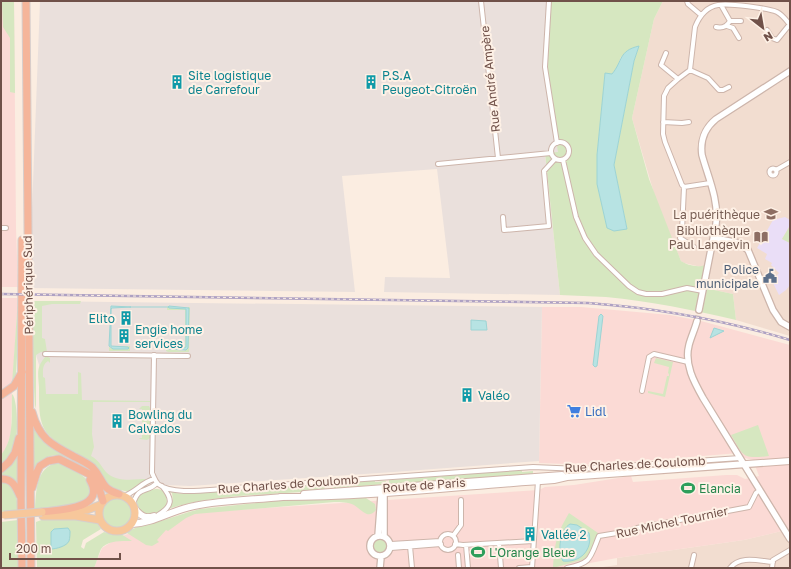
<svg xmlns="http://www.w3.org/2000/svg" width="791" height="569" font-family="'Golos Text',sans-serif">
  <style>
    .residential { fill: #f2ddd0 }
    .commercial { fill: #fbdad5 }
    .industrial { fill: #eae0dc }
    .education { fill: #eadef7 }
    .green { fill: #d6e7c0; fill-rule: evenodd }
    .water { fill: #b7e3e3; stroke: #9dd4d4 }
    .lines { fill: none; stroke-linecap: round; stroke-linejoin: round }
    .stream { stroke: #9dd4d4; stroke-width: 1 }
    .tertiary-tunnel { stroke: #d8c6bb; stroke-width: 5.5; stroke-dasharray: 5.5 3; stroke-linecap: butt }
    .minor-casing { stroke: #cdb5ab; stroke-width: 6 }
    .tertiary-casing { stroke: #cdb5ab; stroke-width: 8 }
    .secondary-casing { stroke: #d0b4a9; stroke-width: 8 }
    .primary-casing { stroke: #d7cecc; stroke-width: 9 }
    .trunk-casing { stroke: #d7cecc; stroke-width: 9 }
    .minor { stroke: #fff; stroke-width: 4 }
    .tertiary { stroke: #fff; stroke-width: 5.5 }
    .secondary { stroke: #fff; stroke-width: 6 }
    .primary { stroke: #f7c79b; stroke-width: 7 }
    .trunk { stroke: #f5b59a; stroke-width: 7 }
    .rail-casing { stroke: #aea1c3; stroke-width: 2.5 }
    .rail { stroke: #fef1e6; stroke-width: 1; stroke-dasharray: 3; stroke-linecap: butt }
    .primary-bridge-casing { stroke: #d7cecc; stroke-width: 9; stroke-linecap: butt }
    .primary-bridge { stroke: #f7c79b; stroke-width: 7 }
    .labels { text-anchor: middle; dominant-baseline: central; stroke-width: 4; stroke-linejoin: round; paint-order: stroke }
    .culture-label { font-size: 12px; fill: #0d838f; stroke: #fef1e6; text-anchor: start }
    .street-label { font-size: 12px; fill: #705149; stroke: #fef1e6 }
    .education-label { font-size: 12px; fill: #785e54; stroke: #fef1e6; text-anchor: end }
    .service-label { font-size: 12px; fill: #4e5e75; stroke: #fef1e6; text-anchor: end }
    .shop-label { font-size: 12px; fill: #366cbe; stroke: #fef1e6; text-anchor: start }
    .leisure-label { font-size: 12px; fill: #27864d; stroke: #fef1e6; text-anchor: start }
  </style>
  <rect width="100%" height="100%" fill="#fbede1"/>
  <!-- residential -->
  <path class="residential" d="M663 1H790V336L736 320 733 294 700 287 705 265 701 267 684 263 681 261 656 200 632 118 654 19Z
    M790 529V568H596L617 565V558L744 540Z"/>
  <!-- commercial -->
  <path class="commercial" d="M1 1H14L16 228 18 287H1Z
    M1 298H18L12 394 11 433 6 449 1 455Z
    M542 307H581L670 315 701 321 790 345V529L744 540 617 558 563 568H94L102 548 119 537 190 513 539 490 545 487 574 485 631 476 633 482 726 475H737L745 479 759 476 753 460 745 458 739 453 593 465 539 463Z"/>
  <!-- industrial -->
  <path class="industrial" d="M40 1H549L545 67 559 153 545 154 560 295 384 292 385 277 450 278 437 169 342 176 355 292 29 288Z
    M32 301 542 307 539 461 394 472 190 486 117 483 53 437 40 368 36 355Z"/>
  <!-- education -->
  <path class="education" d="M785 217 790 220V225L782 239 790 243V285L786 290 779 295 772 281 779 273 771 265 772 263 765 259 767 254 757 248 773 220Z"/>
  <!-- green -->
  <path class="green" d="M1 1H14L15 93 10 92V38L3 27 2 5Z
    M549 1H663L654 19 632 118 649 179 681 261C687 265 698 268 705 265L700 287 733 294 736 320C693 310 650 301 606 297 591 296 575 296 560 295L545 153 558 152 545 67ZM639 46 634 61 614 165 627 229 597 184V155L605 74H612L616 70 621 57Z
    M790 226V243L782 239Z
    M18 298H20L16 376 12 384Z
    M30 301H81L80 304H52L42 306V338L45 339 47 352H41L36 355V405L35 409Z
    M169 306 168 307 186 309V347L184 348 168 347 167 349 184 351 188 348V307H190L189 352H168L166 351V346H185V310H167V307Z
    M109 346 110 348 128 347 111 346H130V351H109Z
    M46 356 50 358V363L48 361C42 365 43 370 43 377L45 378 46 394H78V372L81 373 82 400 150 401V402H93L92 434 94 447 91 456C100 461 100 465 106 472 117 483 134 479 147 479L130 492 110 488C105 481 100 472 93 466 88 461 79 457 72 453 39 432 39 425 39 387 38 373 36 367 46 356Z
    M656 358 673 362 665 397 648 393V391L663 394 667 376H669V374L668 373 669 367 654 363Z
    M12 394C18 399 18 437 15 445 12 454 7 460 1 466V455C15 438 11 414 12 394Z
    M142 406H149L150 408V438L147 440 140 439 139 438H142V409H139Z
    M34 425 37 430 85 464 97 478C86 469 61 448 46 458 41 461 39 467 34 469Z
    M758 425 769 456C742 459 744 457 731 435Z
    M17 454 18 483 17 484 1 478V472Z
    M730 460V462L564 473 570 472V471Z
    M56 463H60C69 468 89 476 91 487 91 490 90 493 90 496L78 505 35 510C36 492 36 468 56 463Z
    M522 470V472L533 471V476L389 484V480Z
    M375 480V482L386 481V484L330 489 344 482Z
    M5 482C17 487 17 499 18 511L1 512V483Z
    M335 483 322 490 317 491C268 495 216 494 168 509 173 504 173 500 172 493L167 491 175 492V493L187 494V493Z
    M156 489C160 489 163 490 165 494 176 516 136 523 137 501 137 492 148 490 156 489Z
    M101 512a16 16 0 1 1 32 0a16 16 0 1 1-32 0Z
    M336 498H366L375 504 376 510C368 520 362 510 354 505 348 502 341 502 334 502L195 514 186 518 168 531 166 530 157 540 159 542 152 546 146 545 127 533C135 526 143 526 153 523 169 519 184 513 200 509L293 499Z
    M569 513 598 533 592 550 586 559 553 568C555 543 556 535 569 513Z
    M44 519H71L97 523 101 529 83 540 81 547 84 549 86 543 104 532 114 535 121 534 132 541C123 541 107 540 101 549 98 555 97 562 94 568H37L36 522Z
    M18 520V568H1V522Z
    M373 546a8 8 0 1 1 16 0a8 8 0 1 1-16 0Z"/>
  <!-- water -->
  <path class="water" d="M639 46 634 61 614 165 627 229 614 231 607 228 597 184V155L605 73 612 74C623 61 618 51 639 46Z
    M111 306 131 307 112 308 111 309V346L128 347 129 348 128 349H113L109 346Z
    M169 306 189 308 188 348 186 350 167 349 168 347 184 348 186 347V309L169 308 168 307Z
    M601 314 603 316 597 366 595 367 593 365 599 316Z
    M471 320 486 321 487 330H471Z
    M714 328 724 331 710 338Z
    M570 524 577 525 589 533C593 550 580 563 563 561 557 551 560 530 570 524Z
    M68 528 70 531C70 533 70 538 69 541 67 546 56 549 51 549V532L54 529Z"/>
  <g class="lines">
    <!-- stream -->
    <path class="stream" d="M130 307H169"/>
    <!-- tertiary-tunnel -->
    <path class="tertiary-tunnel" d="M697 321 699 310"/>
    <defs>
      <path id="minor" d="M481 1 498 158
        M549 1 545 67 557 143
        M687 1 688 4 701 15
        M721 5 730 21
        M727 26 733 28 739 38
        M716 27C723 29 727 26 730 21H741
        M767 30 772 38 777 40 790 24
        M666 53 661 65 678 79
        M690 70 708 78 719 90H723L729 87
        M663 122 682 123 689 122
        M551 151a9 9 0 1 1 18 0a9 9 0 1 1-18 0Z
        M563 160 576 217 585 238 596 254 629 286 638 292 646 294H662L687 288 703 291
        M438 164 551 153
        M769.5 172a3.5 3.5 0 1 1 7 0a3.5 3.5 0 1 1-7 0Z
        M776 170 790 162
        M710 183 684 187 682 185 665 142 663 134 664 96 668 88 678 79 690 70 695 27C699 17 706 7 718 5 729 3 767 8 777 12 783 15 786 20 790 25
        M684 187 682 231 680 238 694 247
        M503 217 504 230 549 226 544 171 555 159
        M1 228H6
        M45 354 188 356
        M154 355 152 473C154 477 155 481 158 484 172 495 206 490 222 489L533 467 580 469 740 458
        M642 391 649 357 654 354 688 362
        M124 496C136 492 142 482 154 479
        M133 504C139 485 146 494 157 483
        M158 515C173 506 173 499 162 486
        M440 542a8 8 0 1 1 16 0a8 8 0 1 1-16 0Z
        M453 536 461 525V500
        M499 543 501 568
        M391 544 440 541
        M455 544 463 545 533 541
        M466 545 468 568
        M410 546 412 568
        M391 548 441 544
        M458 555 459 568
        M519 568 532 567
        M532 568 538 481 539 479
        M567 568C592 563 590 558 599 536L629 531 637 528 749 507 756 493 760 490
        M691 568 694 555
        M730 568C740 555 759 561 773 562
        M772 568 773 560 790 550"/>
      <path id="tertiary" d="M714 238 739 243 748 250 773 310 781 322 790 327
        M699 310 716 224C719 200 708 177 702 155 700 141 705 128 716 119L790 71
        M697 321C695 329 691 337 689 345 684 364 694 382 703 398L790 539
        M384 489V536
        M370 546a10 10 0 1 1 20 0a10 10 0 1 1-20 0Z
        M378 536 381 496
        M380 568 381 557"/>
      <path id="secondary" d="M304 494 562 475
        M280 497C372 497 463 486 554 480L567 477 790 461
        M135 509C141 516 145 519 154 516
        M132 524C154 523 172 510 194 506 223 500 253 500 283 497"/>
      <path id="primary" d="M99 513a18 18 0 1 1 36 0a18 18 0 1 1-36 0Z
        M67 511 87 510 100 505
        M43 516H76L100 520"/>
      <path id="trunk" d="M26 1 31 568
        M22 240 21 500 22 568
        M1 395 14 386 22 372
        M32 412C39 439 52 445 75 457 81 460 87 463 92 467 104 479 99 488 119 494
        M1 469 9 462 15 453 19 438
        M1 479C12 478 16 487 20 496
        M32 488 37 472 40 466 48 461 59 459 89 474 99 488 103 501
        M42 512C59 510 107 509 90 480"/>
    </defs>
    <!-- minor casing -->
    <use href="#minor" class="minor-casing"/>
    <!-- tertiary casing -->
    <use href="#tertiary" class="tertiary-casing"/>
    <!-- secondary casing -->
    <use href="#secondary" class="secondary-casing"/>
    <!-- primary casing -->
    <use href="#primary" class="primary-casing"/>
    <!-- trunk casing -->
    <use href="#trunk" class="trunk-casing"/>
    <!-- minor -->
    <use href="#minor" class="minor"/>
    <!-- tertiary -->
    <use href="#tertiary" class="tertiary"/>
    <!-- secondary -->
    <use href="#secondary" class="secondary"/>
    <!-- primary -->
    <use href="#primary" class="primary"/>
    <!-- trunk -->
    <use href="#trunk" class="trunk"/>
    <defs>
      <path id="rail" d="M1 294 588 303C657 308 724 320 790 340"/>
    </defs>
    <!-- rail casing -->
    <use href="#rail" class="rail-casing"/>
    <!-- rail -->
    <use href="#rail" class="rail"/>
    <defs>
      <path id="primary-bridge" d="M4 515 42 512"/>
    </defs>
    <!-- primary-bridge casing -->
    <use href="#primary-bridge" class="primary-bridge-casing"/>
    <!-- primary-bridge -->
    <use href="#primary-bridge" class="primary-bridge"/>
  </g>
  <!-- icons -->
  <defs>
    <symbol id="building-bare" viewBox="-9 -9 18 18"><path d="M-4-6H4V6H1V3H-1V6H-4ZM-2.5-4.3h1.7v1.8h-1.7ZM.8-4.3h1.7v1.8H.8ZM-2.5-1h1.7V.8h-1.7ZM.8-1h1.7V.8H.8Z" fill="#0f9aa8" stroke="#fef1e6" stroke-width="2.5" paint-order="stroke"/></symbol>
    <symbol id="school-bare" viewBox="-9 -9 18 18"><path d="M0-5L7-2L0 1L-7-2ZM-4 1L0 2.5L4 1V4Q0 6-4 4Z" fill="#8d6e63" stroke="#fef1e6" stroke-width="2.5" paint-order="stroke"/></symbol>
    <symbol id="library-bare" viewBox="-9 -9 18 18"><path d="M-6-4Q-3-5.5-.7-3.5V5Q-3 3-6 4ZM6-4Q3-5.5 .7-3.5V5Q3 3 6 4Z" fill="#8d6e63" stroke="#fef1e6" stroke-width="2.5" paint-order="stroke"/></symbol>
    <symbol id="civic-bare" viewBox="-9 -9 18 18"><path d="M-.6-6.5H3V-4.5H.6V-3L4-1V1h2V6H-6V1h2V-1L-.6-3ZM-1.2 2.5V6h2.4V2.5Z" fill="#5c6f8a" stroke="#fef1e6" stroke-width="2.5" paint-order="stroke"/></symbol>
    <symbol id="supermarket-bare" viewBox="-9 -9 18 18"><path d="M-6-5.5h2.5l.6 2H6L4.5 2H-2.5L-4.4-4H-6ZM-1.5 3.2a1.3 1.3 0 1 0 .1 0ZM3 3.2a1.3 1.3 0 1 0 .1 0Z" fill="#3f7fe0" stroke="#fef1e6" stroke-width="2.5" paint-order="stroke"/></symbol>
    <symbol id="stadium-bare" viewBox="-9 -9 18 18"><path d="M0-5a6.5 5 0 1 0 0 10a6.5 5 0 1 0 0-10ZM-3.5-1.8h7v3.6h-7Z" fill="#2e9e5b" stroke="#fef1e6" stroke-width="2.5" paint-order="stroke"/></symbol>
  </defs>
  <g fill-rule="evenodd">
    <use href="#building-bare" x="167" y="72" width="20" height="20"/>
    <use href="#building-bare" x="361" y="72" width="20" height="20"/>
    <use href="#school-bare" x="761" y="204" width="20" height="20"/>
    <use href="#library-bare" x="751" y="227" width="20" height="20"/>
    <use href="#civic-bare" x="760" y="266" width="20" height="20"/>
    <use href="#building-bare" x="116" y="308" width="20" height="20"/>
    <use href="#building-bare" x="114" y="326" width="20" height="20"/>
    <use href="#building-bare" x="457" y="385" width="20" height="20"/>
    <use href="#supermarket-bare" x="564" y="401" width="20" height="20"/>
    <use href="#building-bare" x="107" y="411" width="20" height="20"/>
    <use href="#stadium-bare" x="678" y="478" width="20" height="20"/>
    <use href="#building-bare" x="520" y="524" width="20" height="20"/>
    <use href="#stadium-bare" x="468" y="542" width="20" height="20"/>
  </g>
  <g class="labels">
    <!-- culture labels -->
    <g class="culture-label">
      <text x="188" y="75">Site logistique<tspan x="188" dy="14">de Carrefour</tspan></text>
      <text x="382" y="75">P.S.A<tspan x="382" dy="14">Peugeot-Citroën</tspan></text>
      <text x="115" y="318" text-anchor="end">Elito</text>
      <text x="135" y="329">Engie home<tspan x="135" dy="14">services</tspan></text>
      <text x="478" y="395">Valéo</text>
      <text x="128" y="414">Bowling du<tspan x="128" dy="14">Calvados</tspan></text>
      <text x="541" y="534">Vallée 2</text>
    </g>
    <!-- street labels -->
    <g class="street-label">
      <text transform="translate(490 79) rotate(-96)">Rue André Ampère</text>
      <text transform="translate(28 285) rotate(-91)">Périphérique Sud</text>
      <text transform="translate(635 464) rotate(-3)">Rue Charles de Coulomb</text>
      <text transform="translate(288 484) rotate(-4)">Rue Charles de Coulomb</text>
      <text transform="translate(424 485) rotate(-4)">Route de Paris</text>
      <text transform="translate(672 522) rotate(-12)">Rue Michel Tournier</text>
    </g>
    <!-- education labels -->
    <g class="education-label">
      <text x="760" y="214">La puérithèque</text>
      <text x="750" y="230">Bibliothèque<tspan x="750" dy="14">Paul Langevin</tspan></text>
    </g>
    <!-- service labels -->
    <g class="service-label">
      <text x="759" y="269">Police<tspan x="759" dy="14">municipale</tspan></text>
    </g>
    <!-- shop labels -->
    <g class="shop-label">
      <text x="585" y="411">Lidl</text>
    </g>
    <!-- leisure labels -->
    <g class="leisure-label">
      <text x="699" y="488">Elancia</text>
      <text x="489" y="552">L'Orange Bleue</text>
    </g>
  </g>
  <!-- border -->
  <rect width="791" height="569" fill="none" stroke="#705149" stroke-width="4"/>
  <!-- north arrow -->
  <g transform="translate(763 28) rotate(149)" stroke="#fef1e6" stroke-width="3" paint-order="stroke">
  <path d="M0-3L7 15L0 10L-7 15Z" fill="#705149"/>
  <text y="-6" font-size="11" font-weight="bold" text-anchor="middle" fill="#705149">N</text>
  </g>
  <!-- scale -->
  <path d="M10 553v6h110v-6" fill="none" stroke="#705149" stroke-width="2"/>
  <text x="16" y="553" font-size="12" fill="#705149" stroke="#fef1e6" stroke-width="3" paint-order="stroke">200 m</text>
</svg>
